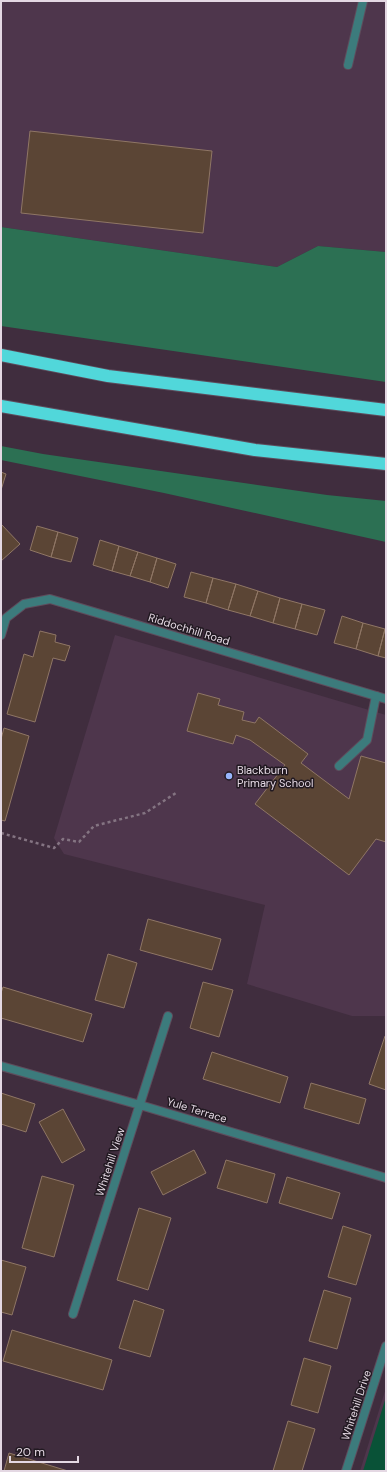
<svg xmlns="http://www.w3.org/2000/svg" width="387" height="1472" font-family="'DM Sans',sans-serif">
  <style>
    .built { fill: #4e364c }
    .green { fill: #095237 }
    .forest { fill: #2c7053 }
    .building { fill: #5b4535; stroke: #8f7665 }
    .lines { fill: none; stroke-linecap: round; stroke-linejoin: round }
    .lane-casing { stroke: #5e4c5c; stroke-width: 10 }
    .street-casing { stroke: #5e4c5c; stroke-width: 10 }
    .highway-casing { stroke: #5e4c5c; stroke-width: 14 }
    .path { stroke: #847482; stroke-width: 2.5; stroke-dasharray: 3 3; stroke-linecap: butt }
    .lane { stroke: #3c7b7c; stroke-width: 8 }
    .street { stroke: #3c7b7c; stroke-width: 8 }
    .highway { stroke: #51d7da; stroke-width: 12 }
    .poi-dot { fill: #98b5fd; stroke: #211921; stroke-width: 1.5 }
    .labels { text-anchor: middle; dominant-baseline: central; stroke-width: 3; stroke-linejoin: round; paint-order: stroke }
    .street-label { font-size: 11px; fill: #e4d8e3; stroke: #211921 }
    .poi-label { font-size: 11px; fill: #e4d8e3; stroke: #211921; text-anchor: start }
  </style>
  <rect width="100%" height="100%" fill="#402d3e"/>
  <!-- built -->
  <path class="built" d="M1 1H386V252L318 246 277 267 1 227Z
    M115 635 386 715V1016H352L247 984 265 905 64 854 54 838Z
    M386 1388V1471H360Z"/>
  <!-- green -->
  <path class="green" d="M386 1397V1471H363Z"/>
  <!-- forest -->
  <path class="forest" d="M1 227 277 267 318 246 386 252V382L1 326Z
    M1 446 43 454 327 495 386 501V542L164 493 1 460Z"/>
  <!-- building -->
  <path class="building" d="M30 131 212 151 203 233 21 213Z
    M1 472 6 474 1 490Z
    M1 524 20 544 1 561Z
    M37 526 58 532 51 557 30 550Z
    M58 532 78 538 71 562 51 557Z
    M100 540 119 546 112 571 93 565Z
    M119 546 138 552 130 576 112 571Z
    M138 552 157 558 150 582 130 576Z
    M157 558 176 564 168 588 150 582Z
    M191 572 213 578 206 603 184 597Z
    M213 578 236 584 228 610 206 603Z
    M236 584 258 591 250 616 228 610Z
    M258 591 280 598 273 623 250 616Z
    M280 598 302 604 295 629 273 623Z
    M302 604 325 610 317 635 295 629Z
    M342 616 363 623 356 649 334 643Z
    M363 623 385 629 378 656 356 649Z
    M385 629H386V658L378 656Z
    M40 631 56 635 55 642 70 646 65 661 53 658 35 722 7 714 24 654 33 657Z
    M198 693 220 699 218 705 244 712 242 720 255 723 259 717 308 754 301 763 349 799 361 756 386 763V842L376 839 349 875 255 804 285 765 250 740 236 735 233 744 187 731Z
    M4 728 29 736 5 821 1 820V739Z
    M148 919 221 939 212 970 140 950Z
    M108 954 137 963 124 1008 95 1000Z
    M203 982 233 990 219 1037 190 1028Z
    M3 987 92 1014 83 1042 1 1018V993Z
    M385 1036 386 1037V1090L369 1084Z
    M212 1052 288 1077 280 1103 203 1079Z
    M311 1083 366 1099 359 1124 304 1108Z
    M1 1093 35 1104 26 1132 1 1124Z
    M63 1109 85 1150 62 1163 39 1122Z
    M194 1150 206 1173 163 1195 151 1172Z
    M226 1160 275 1174 267 1203 217 1188Z
    M42 1176 74 1185 54 1257 22 1248Z
    M287 1177 340 1193 332 1219 279 1203Z
    M139 1208 171 1218 148 1290 117 1280Z
    M343 1226 371 1235 356 1285 328 1277Z
    M1 1260 26 1267 12 1315 1 1312Z
    M324 1290 351 1298 337 1349 309 1341Z
    M134 1300 164 1310 150 1357 119 1348Z
    M12 1330 112 1360 103 1390 3 1361Z
    M304 1358 331 1366 318 1413 291 1405Z
    M288 1421 315 1429 302 1471H273Z
    M9 1453 68 1471H4Z"/>
  <g class="lines">
    <defs>
      <path id="lane" d="M339 766 367 740 376 696"/>
      <path id="street" d="M348 65 363 1
        M1 635 6 618 24 604 50 599 386 699
        M1 1066 140 1105 386 1178
        M73 1314 168 1016
        M346 1471 386 1346"/>
      <path id="highway" d="M1 355 108 376 386 410
        M1 406 255 450 386 464"/>
    </defs>
    <!-- lane casing -->
    <use href="#lane" class="lane-casing"/>
    <!-- street casing -->
    <use href="#street" class="street-casing"/>
    <!-- highway casing -->
    <use href="#highway" class="highway-casing"/>
    <!-- path -->
    <path class="path" d="M1 833 54 848 63 839 79 842 94 826 145 813 176 793"/>
    <!-- lane -->
    <use href="#lane" class="lane"/>
    <!-- street -->
    <use href="#street" class="street"/>
    <!-- highway -->
    <use href="#highway" class="highway"/>
  </g>
  <!-- markers -->
  <circle class="poi-dot" cx="229" cy="776" r="4"/>
  <g class="labels">
    <!-- street labels -->
    <g class="street-label">
      <text transform="translate(189 629) rotate(17)">Riddochhill Road</text>
      <text transform="translate(197 1110) rotate(17)">Yule Terrace</text>
      <text transform="translate(110 1162) rotate(-72)">Whitehill View</text>
      <text transform="translate(356 1405) rotate(-72)">Whitehill Drive</text>
    </g>
    <!-- poi labels -->
    <g class="poi-label">
      <text x="237" y="770">Blackburn<tspan x="237" dy="13">Primary School</tspan></text>
    </g>
  </g>
  <!-- border -->
  <rect width="387" height="1472" fill="none" stroke="#e4d8e3" stroke-width="4"/>
  <!-- scale -->
  <path d="M10 1456v6h68v-6" fill="none" stroke="#e4d8e3" stroke-width="2"/>
  <text x="16" y="1456" font-size="12" fill="#e4d8e3" stroke="#211921" stroke-width="3" paint-order="stroke">20 m</text>
</svg>
